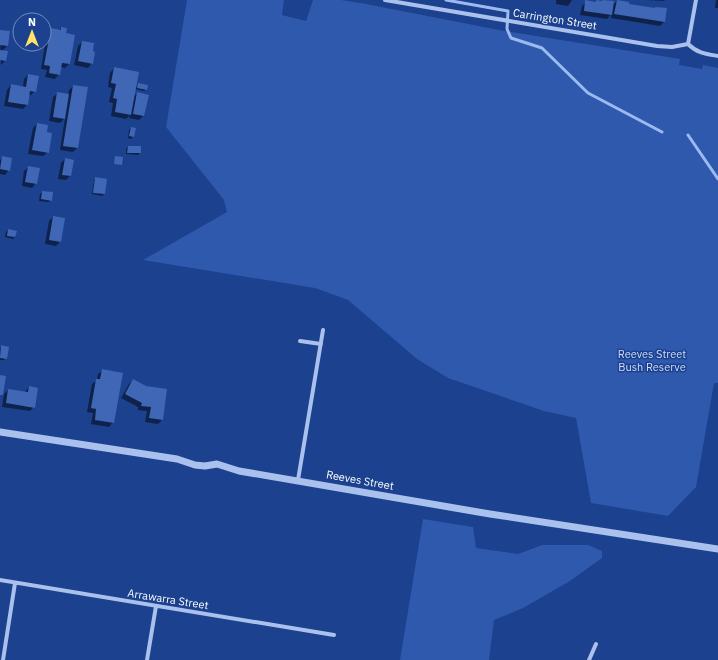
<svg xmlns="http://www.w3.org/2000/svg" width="718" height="660" font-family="'IBM Plex Sans',sans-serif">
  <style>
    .green { fill: #2e59ad }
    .shadow { fill: #0007 }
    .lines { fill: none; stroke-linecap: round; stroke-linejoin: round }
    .stream { stroke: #9dbaf0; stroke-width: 3 }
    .building { fill: #3f67b5 }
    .minor { stroke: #aac1ee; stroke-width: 4 }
    .tertiary { stroke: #aac1ee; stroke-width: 7 }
    .labels { text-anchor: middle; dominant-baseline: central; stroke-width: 3; stroke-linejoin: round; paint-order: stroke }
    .street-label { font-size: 11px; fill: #fff; stroke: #1b418f }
    .park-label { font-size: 11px; fill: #cfdefa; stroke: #1b418f }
  </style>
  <rect width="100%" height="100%" fill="#1b418f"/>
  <!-- green -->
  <path class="green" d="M187 0H284L282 15 306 21 313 0H341L361 3 499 30 680 59 679 65 702 69 703 65 718 68V383H714L696 487 668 516 591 503 576 418 544 411 448 378 417 359 348 300 315 288 143 260 227 212 224 200 166 127Z
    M423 519 473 527 476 548 518 554 542 545H588L602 551V558L570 581 523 608 494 620 489 660H400Z"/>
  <!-- shadow -->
  <path class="shadow" d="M556 0H572L568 6 556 4Z
    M602 0 612 6 617 1 627 5 654 9 664 22 660 26 611 18V14L607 19 580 15 582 6 586 2 595 3 596 2H601Z
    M648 0H665L664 1Z
    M716 0H718V8H715Z
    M61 28 69 64 65 68 60 67 59 74 55 79 45 77 47 70 41 69 47 33 51 29 59 31Z
    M0 31 9 32 7 46 2 51 7 52 5 61 1 65Z
    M82 42 92 63 88 68 74 65 78 46Z
    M114 68 135 88 139 84 146 90 144 91 135 89 133 98 137 93 143 116 139 120 129 118 130 115 126 119 111 116 113 103 109 102 112 88 108 87 110 73Z
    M28 75 35 91 31 95H29L27 105 23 109 4 106 7 90 11 85 23 87 24 79Z
    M73 86 77 148 73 152 60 150 65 118 60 123 49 121 53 97 58 93 68 95 69 90Z
    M37 124 46 133 48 152 43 156 28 154 33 128Z
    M131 128H134L133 137 131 139 128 138 129 130Z
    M128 147 140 153 138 155 126 154V149Z
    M3 157 9 170 5 175 0 174V160Z
    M65 159 70 176 66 180 58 179 61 163Z
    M29 167 36 183 32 188 22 186 24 171Z
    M95 178 104 194 102 196 92 194 94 180Z
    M42 192 51 200 49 202 39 201 40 194Z
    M53 217 60 242 56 246 45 244 49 221Z
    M8 230 15 237 13 239 5 237 6 232Z
    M2 346 6 358 4 360H0V348Z
    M103 370 113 422 109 427 91 424 93 413 87 412 92 384 97 380 98 374Z
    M133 380 162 420 158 424 145 422 147 411 138 410V407L121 398 129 384Z
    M29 387 34 407 30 411 2 407 4 394 8 390 25 392Z"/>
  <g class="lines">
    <!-- stream -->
    <path class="stream" d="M446 0 508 11 507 29 511 38 542 48 588 93 662 132
      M688 135 718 179"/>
  </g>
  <!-- building -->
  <path class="building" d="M585 0 596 2V0L602 1V0L614 1 612 15 584 11Z
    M617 0 629 2V4L655 8V7L667 8 665 22 614 14Z
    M61 27 67 28 66 33 75 35 70 64 62 63 60 75 49 73 50 66 44 65 51 28 61 30Z
    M0 30 10 31 8 46 0 45Z
    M82 41 94 43 93 51 95 52 93 64 78 61Z
    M0 50 8 51 6 61 0 60Z
    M114 67 139 72 131 115 115 112 117 99 113 98 116 84 111 83Z
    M28 74 39 76 36 92 30 91 28 105 8 102 11 84 26 87Z
    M138 83 148 85 147 90 137 88Z
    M73 85 88 87 78 148 63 146Z
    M57 92 69 94 65 119 53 117Z
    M137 92 149 95 144 116 133 114Z
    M37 123 48 125 47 132 52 133 49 153 32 150Z
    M131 127 136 128 134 137 129 136Z
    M128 146H141V153H127Z
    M2 156 12 158 10 171 0 169Z
    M115 156 123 157 122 165 114 164Z
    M65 158 74 160 71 176 62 175Z
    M28 166 40 168 37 184 25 182Z
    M95 177 107 179 105 194 93 193Z
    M42 191 53 192 52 201 41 199Z
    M53 216 65 218 61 242 49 240Z
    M8 229 17 231 15 237 7 236Z
    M1 345 9 347 7 359 0 358Z
    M102 369 123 373 114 423 95 420 96 409 91 408 96 379H100Z
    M0 375 6 376 3 395H0Z
    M133 379 146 386 167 389 163 420 149 418 151 407 141 406 142 403 125 394Z
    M29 386 38 388 35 408 6 403 8 389 28 392Z"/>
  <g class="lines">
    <!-- minor -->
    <path class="minor" d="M385 0 657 46 672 47 688 44
      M688 44 696 0
      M688 44C697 53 706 54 718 56
      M300 341 321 344
      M298 480 323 330
      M0 580 334 635
      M3 660 15 583
      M147 660 156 606
      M589 660 596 644"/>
    <!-- tertiary -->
    <path class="tertiary" d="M0 432 177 459 195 465 205 466 217 464 239 471 490 514 718 549"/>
  </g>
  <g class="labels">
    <!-- street labels -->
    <g class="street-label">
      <text transform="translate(555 19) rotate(9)">Carrington Street</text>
      <text transform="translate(360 480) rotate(10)">Reeves Street</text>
      <text transform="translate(168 599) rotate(9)">Arrawarra Street</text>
    </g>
    <!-- park labels -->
    <g class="park-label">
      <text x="652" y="354">Reeves Street<tspan x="652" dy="13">Bush Reserve</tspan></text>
    </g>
  </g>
  <!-- north arrow -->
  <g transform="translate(32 32)"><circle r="19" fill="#1b418f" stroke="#768dbc"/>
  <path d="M0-3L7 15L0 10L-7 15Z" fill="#ffe467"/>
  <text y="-6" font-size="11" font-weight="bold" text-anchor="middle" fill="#ffffff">N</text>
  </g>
</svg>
